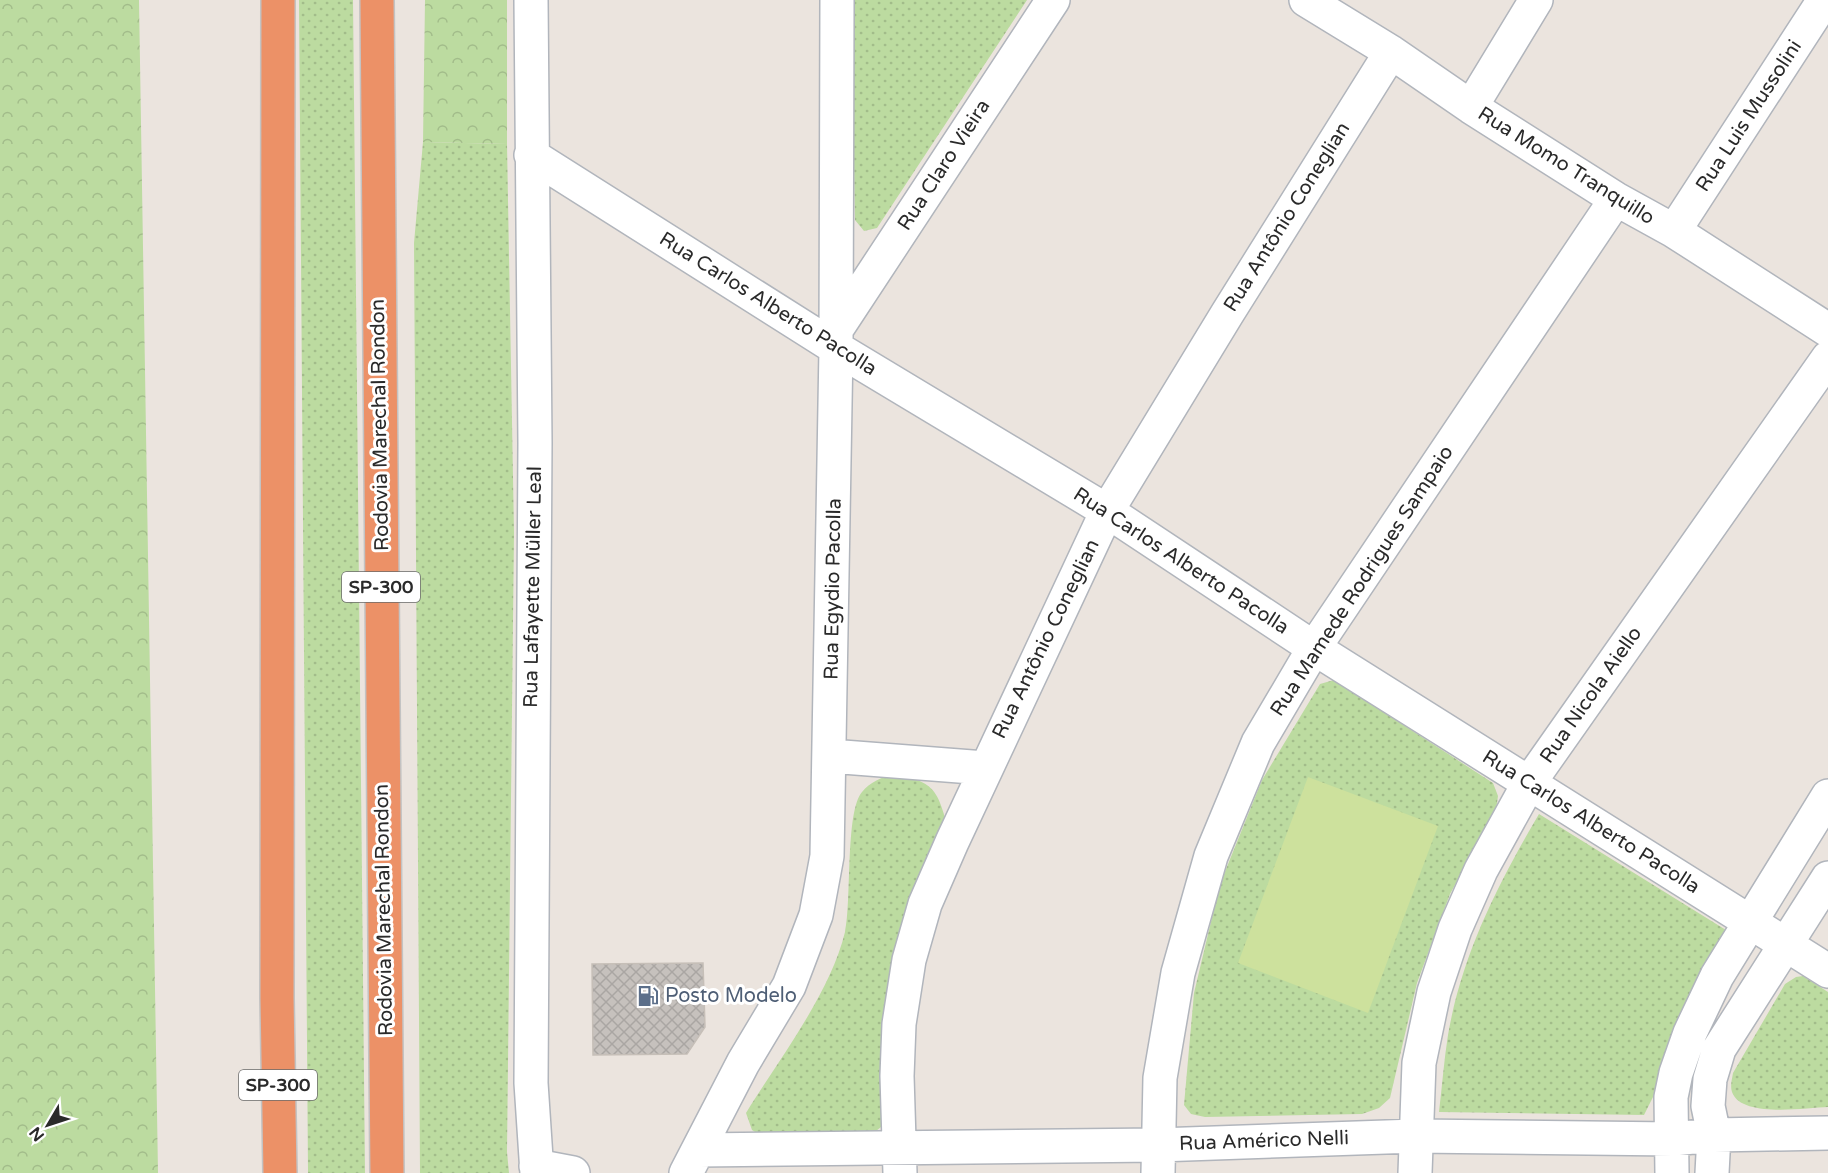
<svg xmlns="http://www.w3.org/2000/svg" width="1828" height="1173" font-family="'Varela Round',sans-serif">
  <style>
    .green { fill: url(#green-dots) }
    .forest { fill: url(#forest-crowns) }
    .pitch { fill: #cde19d }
    .building { fill: url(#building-cross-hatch); stroke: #c6bfb8; stroke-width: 1.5 }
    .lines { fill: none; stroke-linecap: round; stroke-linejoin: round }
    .minor-casing { stroke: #b1b5bc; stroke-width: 36 }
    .highway-casing { stroke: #c3c3c3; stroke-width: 36 }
    .minor { stroke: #fff; stroke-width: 33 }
    .highway { stroke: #ec9167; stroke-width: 33 }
    .labels { text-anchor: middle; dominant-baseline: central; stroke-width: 6; stroke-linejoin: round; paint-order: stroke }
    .shield { fill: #fff; stroke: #6a6a6a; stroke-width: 1.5 }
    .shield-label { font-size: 18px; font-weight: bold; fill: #2a2a2a }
    .street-label { font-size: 20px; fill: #2a2a2a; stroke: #fff }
    .service-label { font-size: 20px; fill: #4e5e75; stroke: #fff; text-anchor: start }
  </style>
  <defs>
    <pattern id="green-dots" width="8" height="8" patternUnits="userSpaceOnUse" patternTransform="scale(1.5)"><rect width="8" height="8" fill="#bcdba0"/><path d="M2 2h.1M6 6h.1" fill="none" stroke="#a2bc8a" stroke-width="1.8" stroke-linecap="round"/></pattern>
    <pattern id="forest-crowns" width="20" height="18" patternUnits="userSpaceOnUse" patternTransform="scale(1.5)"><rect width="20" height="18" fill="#bcdba0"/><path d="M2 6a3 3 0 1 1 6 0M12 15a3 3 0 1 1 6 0" fill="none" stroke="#a2bc8a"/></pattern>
    <pattern id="building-cross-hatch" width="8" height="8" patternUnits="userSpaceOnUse" patternTransform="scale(1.5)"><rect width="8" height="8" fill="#c6c1bd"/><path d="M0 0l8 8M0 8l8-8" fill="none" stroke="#aaa6a3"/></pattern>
  </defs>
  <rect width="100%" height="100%" fill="#ebe4de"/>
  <!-- green -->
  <path class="green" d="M299 0H353L365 1173H308Z
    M851 0H1027L877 228 864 231 855 220Z
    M423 142 507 144 514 533 507 1152 509 1173H420L414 243Z
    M1334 680 1493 783 1498 796 1496 810 1450 894 1417 983 1390 1098 1379 1108 1362 1114 1205 1117 1191 1114 1184 1105 1194 993 1220 884 1262 780 1320 684Z
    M893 774C934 782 937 788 948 828L885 1124 872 1134 763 1137 752 1130 746 1113C779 1059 830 994 845 932 852 902 845 812 862 792 870 782 881 778 893 774Z
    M1539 814 1734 935 1644 1115 1439 1112C1442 1087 1444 1060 1448 1035 1462 954 1498 884 1539 814Z
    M1803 976 1828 992V1107C1804 1108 1741 1118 1732 1092 1730 1086 1732 1079 1733 1073L1785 984 1796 977Z"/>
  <!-- forest -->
  <path class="forest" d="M0 0H139L158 1173H0Z
    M425 0H507V144L423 142Z"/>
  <!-- pitch -->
  <path class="pitch" d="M1308 777 1438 826 1368 1013 1238 963Z"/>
  <!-- building -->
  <path class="building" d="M703 963 705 1027 687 1054 593 1055 592 964Z"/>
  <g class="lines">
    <defs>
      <path id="minor" d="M531 0 535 443 531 1083 537 1173
        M1306 0 1391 52 1471 107 1616 199 1674 231 1828 330
        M1471 107 1536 0
        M531 155 836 348 1107 511 1314 648 1828 971
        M1674 231 1824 0
        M836 330 1053 0
        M830 756 985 768
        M699 1150 1158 1145 1415 1136 1673 1139 1714 1135 1828 1133
        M536 1166 573 1173
        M686 1173 743 1063 789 986 816 915 827 856 836 348 837 0
        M900 1173 897 1076 899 1024 909 960 925 904 952 842 1107 511 1227 314 1391 52
        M1158 1173 1160 1078 1178 973 1211 856 1258 743 1314 648 1616 199
        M1415 1173 1419 1063 1434 992 1455 929 1481 870 1529 783 1828 358
        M1672 1173 1671 1097 1676 1073 1690 1033 1717 976 1828 796
        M1712 1173 1714 1135 1708 1106 1710 1079 1719 1049 1828 878"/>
      <path id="highway" d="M278 0 277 998 280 1173
        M377 0 387 1173"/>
    </defs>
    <!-- minor casing -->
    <use href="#minor" class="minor-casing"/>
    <!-- highway casing -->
    <use href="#highway" class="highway-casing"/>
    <!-- minor -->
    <use href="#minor" class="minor"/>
    <!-- highway -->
    <use href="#highway" class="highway"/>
  </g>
  <!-- icons -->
  <defs>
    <symbol id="fuel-bare" viewBox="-9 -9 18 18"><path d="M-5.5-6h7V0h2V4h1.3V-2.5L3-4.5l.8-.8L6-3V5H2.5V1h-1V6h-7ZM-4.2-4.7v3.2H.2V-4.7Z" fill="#5c6f8a" stroke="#fff" stroke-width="2.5" paint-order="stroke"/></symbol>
  </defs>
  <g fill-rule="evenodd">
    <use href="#fuel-bare" x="633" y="981" width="30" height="30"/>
  </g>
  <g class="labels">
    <!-- shield labels -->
    <g class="shield">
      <rect x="342" y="572" width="78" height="30" rx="4.5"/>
      <rect x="239" y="1070" width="78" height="30" rx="4.5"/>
    </g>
    <g class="shield-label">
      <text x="381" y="587">SP-300</text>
      <text x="278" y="1085">SP-300</text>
    </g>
    <!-- street labels -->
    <g class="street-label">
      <text transform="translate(1749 116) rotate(-57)">Rua Luis Mussolini</text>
      <text transform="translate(944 165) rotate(-57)">Rua Claro Vieira</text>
      <text transform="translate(1566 166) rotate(32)">Rua Momo Tranquillo</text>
      <text transform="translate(1287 217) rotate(-58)">Rua Antônio Coneglian</text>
      <text transform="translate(768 304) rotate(32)">Rua Carlos Alberto Pacolla</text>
      <text transform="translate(380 425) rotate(-91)">Rodovia Marechal Rondon</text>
      <text transform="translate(1181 561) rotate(33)">Rua Carlos Alberto Pacolla</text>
      <text transform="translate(1362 581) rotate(-57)">Rua Mamede Rodrigues Sampaio</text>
      <text transform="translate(533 587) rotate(-89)">Rua Lafayette Müller Leal</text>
      <text transform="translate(833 589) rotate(-89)">Rua Egydio Pacolla</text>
      <text transform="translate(1046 639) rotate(-64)">Rua Antônio Coneglian</text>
      <text transform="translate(1591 695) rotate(-55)">Rua Nicola Aiello</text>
      <text transform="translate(1591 822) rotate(32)">Rua Carlos Alberto Pacolla</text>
      <text transform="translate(384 910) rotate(-91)">Rodovia Marechal Rondon</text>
      <text transform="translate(1264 1141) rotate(-2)">Rua Américo Nelli</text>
    </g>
    <!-- service labels -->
    <g class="service-label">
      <text x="665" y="996">Posto Modelo</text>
    </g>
  </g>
  <!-- north arrow -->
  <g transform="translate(48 1125) rotate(231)" stroke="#ffffff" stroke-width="4.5" paint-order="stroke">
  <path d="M0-4.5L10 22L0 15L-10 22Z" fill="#2a2a2a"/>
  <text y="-9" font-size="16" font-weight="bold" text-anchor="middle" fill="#2a2a2a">N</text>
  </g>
</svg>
